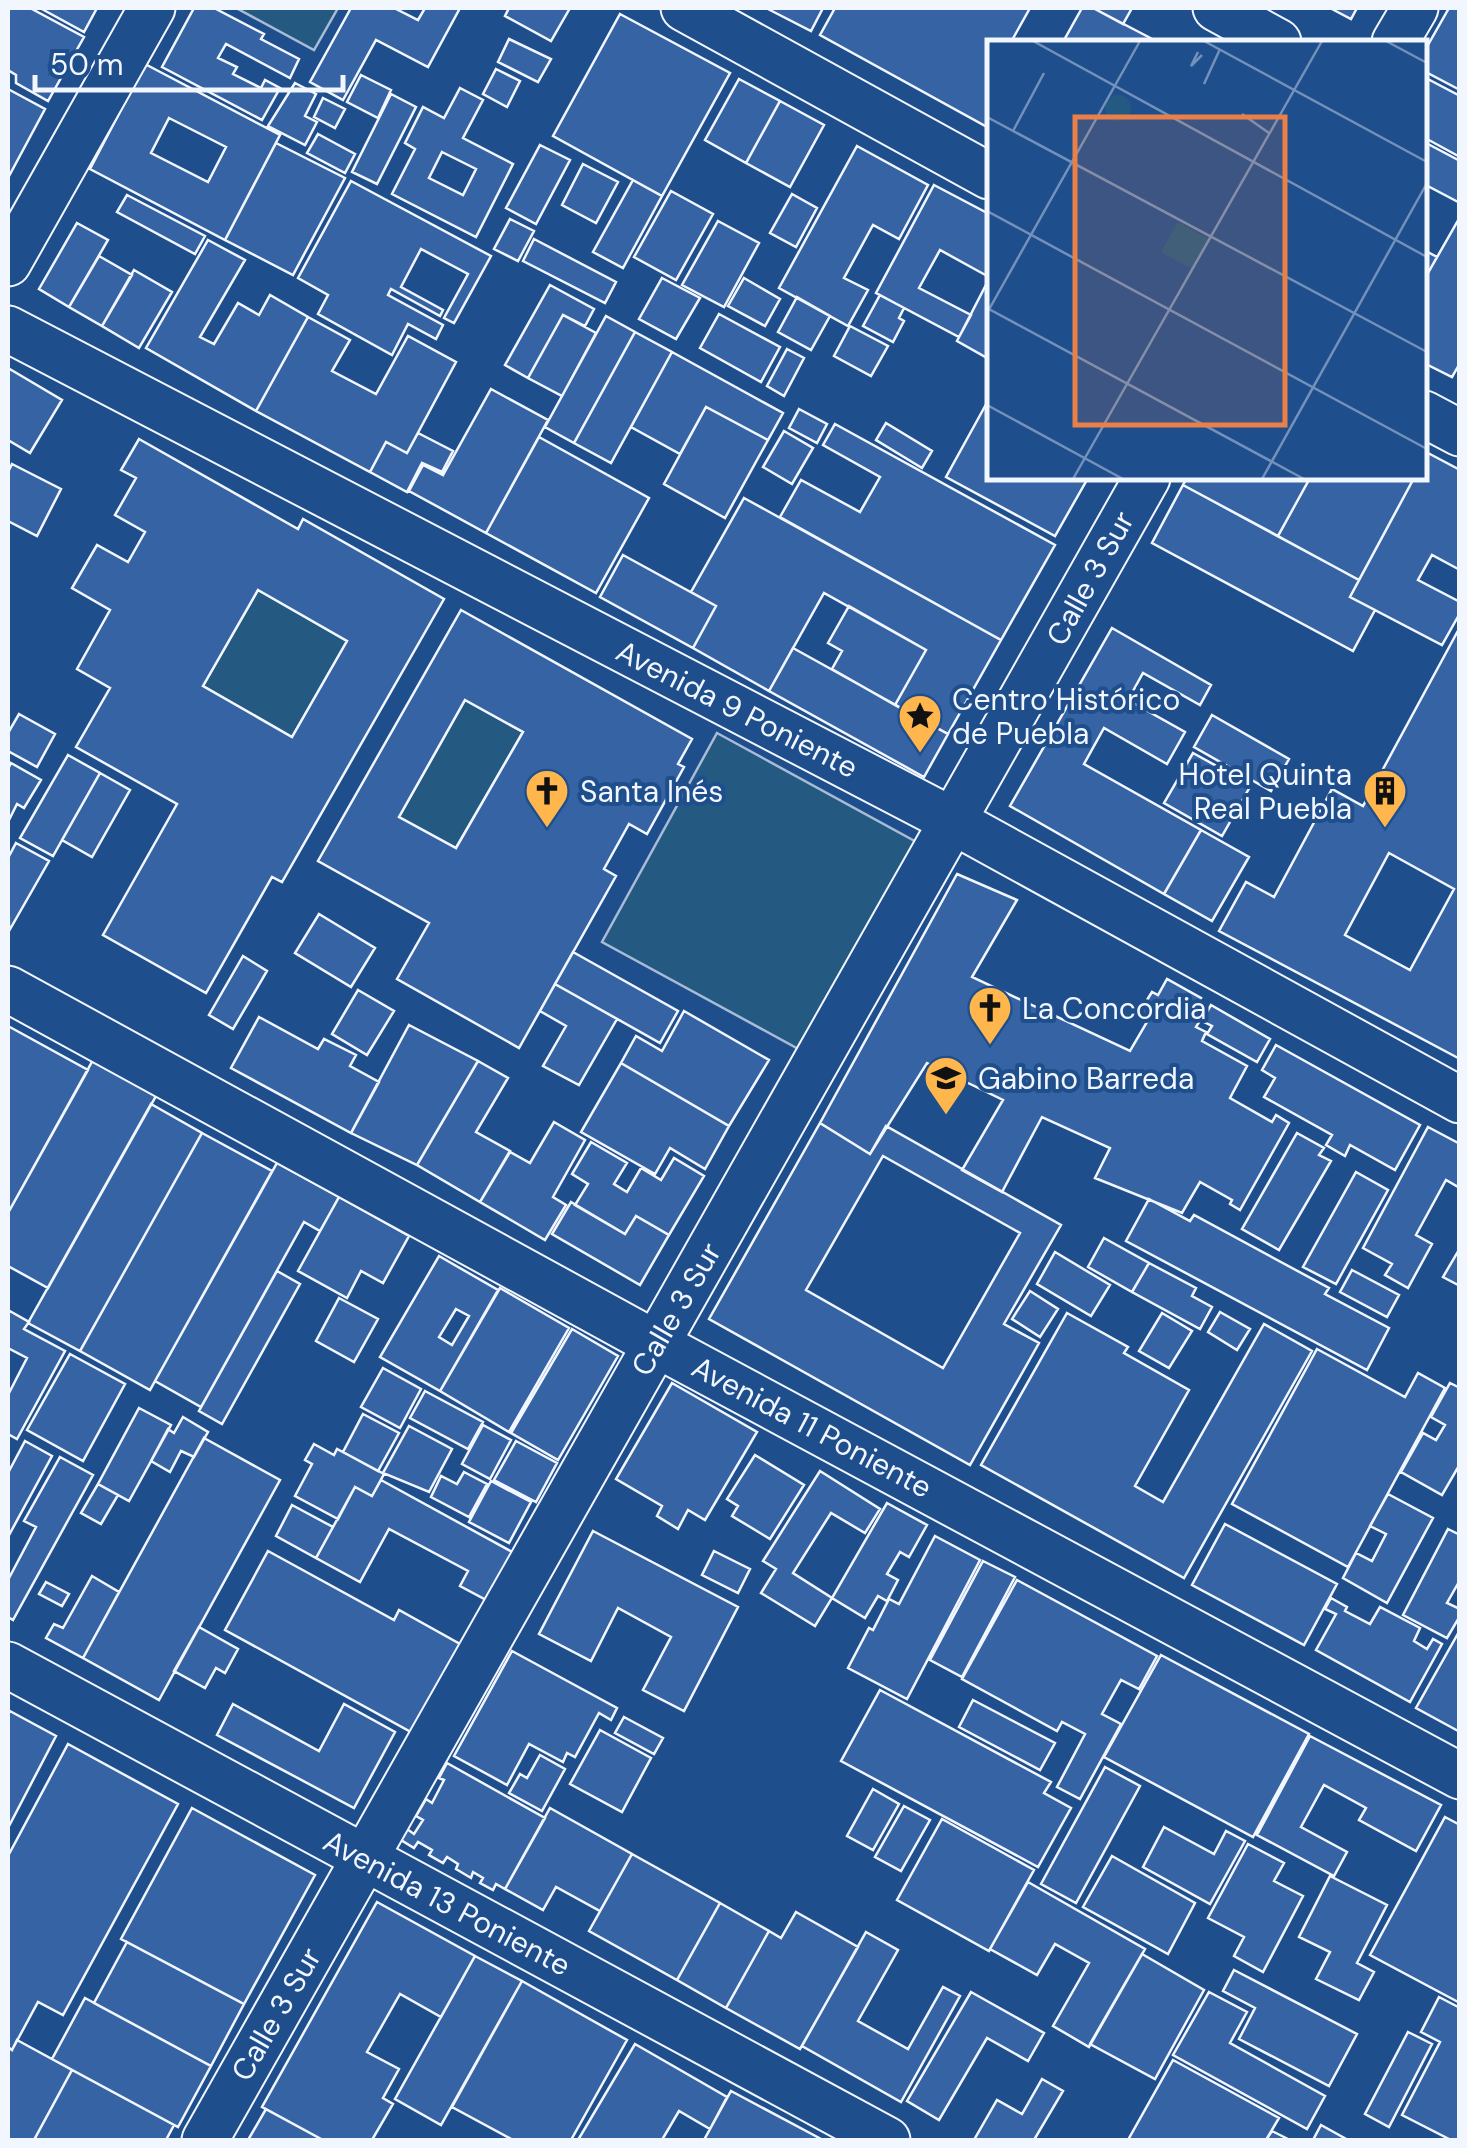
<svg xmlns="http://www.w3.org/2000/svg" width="1467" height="2148" font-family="'DM Sans',sans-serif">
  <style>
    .green { fill: #245a82; stroke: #a8bbd7; stroke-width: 2.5 }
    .building { fill: #3563a3; stroke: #f2f6ff; stroke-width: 2.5; fill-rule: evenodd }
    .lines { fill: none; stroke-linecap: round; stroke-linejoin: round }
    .minor-casing { stroke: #f2f6ff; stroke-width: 49 }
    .minor { stroke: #1f4e8c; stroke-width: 45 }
    .labels { text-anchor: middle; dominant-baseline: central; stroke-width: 8; stroke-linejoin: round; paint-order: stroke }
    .street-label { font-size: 30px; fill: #f2f6ff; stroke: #1f4e8c }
    .poi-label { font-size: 30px; fill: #f2f6ff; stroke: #1f4e8c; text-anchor: start }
    .inset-road { fill: none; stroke: #7391ba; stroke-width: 2.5 }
    .view { fill: #ea8049; fill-opacity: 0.15; stroke: #ea8049; stroke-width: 5 }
    .inset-edge { fill: none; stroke: #f2f6ff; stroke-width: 5 }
  </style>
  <rect width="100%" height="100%" fill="#1f4e8c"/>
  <!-- green -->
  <path class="green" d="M236 8H338L314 50Z
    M258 590 347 641 292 737 203 686Z
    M465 700 523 732 456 848 399 817Z
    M717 733 931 850 815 1058 602 942Z"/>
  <!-- building -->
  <path class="building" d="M8 8H30L84 37 48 101 16 83V75L8 70Z
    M40 8H97L84 32Z
    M194 8H214L264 34 261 39 299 59 290 78 226 44 218 58 237 67 233 74 261 88 265 80 280 88 262 120 162 67Z
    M351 8H394L418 20 425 8H460L428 67 376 40 343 100 310 82Z
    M509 8H570L551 41 505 16Z
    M766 8H823L811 31Z
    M835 8H1030L1011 42H989L987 85 989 128 820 35Z
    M1082 8H1093L1158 42H1063Z
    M1093 8H1132L1123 24Z
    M1330 8H1357L1351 19Z
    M1449 8H1460V90L1424 71V52Z
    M620 14 730 73 662 196 553 136Z
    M509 39 551 59 538 82 498 62Z
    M145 64 280 135 225 240 90 169ZM169 118 226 147 208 182 151 153Z
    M496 69 520 81 507 107 483 94Z
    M361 75 391 90 378 118 347 102Z
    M1424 77 1460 96V157L1427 139 1424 143Z
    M739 79 780 101 746 163 705 140Z
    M295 83 316 94 305 116 317 122 305 145 268 126Z
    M460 88 483 100 463 138 513 164 476 237 392 194 415 149 405 143 423 107 444 118ZM442 152 476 169 463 195 429 178Z
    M8 89 45 109 8 178Z
    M391 94 416 107 377 184 352 172Z
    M323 98 345 109 335 128 314 117Z
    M780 101 824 125 790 187 746 163Z
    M318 134 355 154 345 173 307 153Z
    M276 143 345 178 293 275 225 240Z
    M1428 144 1460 161V203L1424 184V149Z
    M540 145 570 160 536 224 506 208Z
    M857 146 928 185 899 239 873 225 844 278 868 290 848 326 779 288Z
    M583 164 618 182 596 223 562 205Z
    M633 180 662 196 623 268 593 252Z
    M351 181 491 256 454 323 444 318 468 274 421 249 401 287 443 310 440 316 391 289 388 295 443 325 436 339 408 324 392 355 318 314 328 295 298 278Z
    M934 185 989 214V277L940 250 919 288 971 315 959 337 876 293Z
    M671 191 713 214 676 280 634 257Z
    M792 194 817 208 796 247 770 233Z
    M127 195 205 236 195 254 117 212Z
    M1460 217V363L1452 377 1424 363V280Z
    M510 219 534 231 518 261 494 249Z
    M718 221 759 243 724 307 682 285Z
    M77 223 108 240 69 307 39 289Z
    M534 239 616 282 605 303 523 261Z
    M208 240 245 260 200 337 214 344 238 303 259 315 270 295 308 317 256 411 146 348Z
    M1424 250 1437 257 1424 280Z
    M99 256 132 275 102 326 69 307Z
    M134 270 172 292 139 348 102 326Z
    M662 278 700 298 676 339 639 319Z
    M744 278 780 299 765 326 728 306Z
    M989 279V359L957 341Z
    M550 285 594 309 585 326 563 315 528 378 505 365Z
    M880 295 904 308 899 318 904 321 893 342 863 326Z
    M797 297 830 316 811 350 778 332Z
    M719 314 780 347 761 382 700 348Z
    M563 315 596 333 562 396 528 378Z
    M606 316 635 332 574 443 545 427Z
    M308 317 350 340 332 371 376 394 408 336 456 362 407 453 386 442 370 472 256 411Z
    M850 326 888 346 871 376 834 356Z
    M635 332 672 352 611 463 574 443Z
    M787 349 804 358 784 396 767 386Z
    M672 352 783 413 768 440 706 407 680 454 631 427Z
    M8 368 62 400 30 453 8 440Z
    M491 389 548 420 486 533 409 491 423 465 443 475Z
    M989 399V478H1088L1055 536 946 477Z
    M706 407 768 440 725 518 664 484Z
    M799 409 827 424 817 443 789 428Z
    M886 423 932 451 922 468 876 440Z
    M835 424 1055 545 1001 640 780 517 801 480 860 512 880 477 823 445Z
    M784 431 813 448 792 484 763 467Z
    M418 433 453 451 442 472 422 463 407 492 370 472 386 442 407 453Z
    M539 437 649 498 596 593 486 533Z
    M139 439 298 529 303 519 444 599 282 882 272 877 206 993 103 935 177 804 76 747 110 688 77 669 110 610 72 588 97 545 128 562 145 532 115 515 136 478 121 470ZM258 590 347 641 292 737 203 686Z
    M1428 453 1460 470V570L1432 555 1418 580 1460 602V613L1442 645 1350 597 1414 478H1424Z
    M12 464 61 489 37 536 8 521V472Z
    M1187 478H1310L1278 536 1183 485Z
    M1310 478H1414L1359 580 1278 536Z
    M1183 485 1359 580 1350 597 1375 610 1353 651 1152 543Z
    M744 498 1001 640 948 734 895 705 926 650 824 593 769 691 693 648 716 606 691 592Z
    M623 555 716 606 693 648 600 597Z
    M849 606 926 650 895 705 832 669 842 651 828 643Z
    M461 610 692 739 678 764 684 767 647 834 629 824 604 869 616 876 519 1048 397 979 429 923 318 861ZM465 700 523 732 456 848 399 817Z
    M1460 627V1059L1219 931 1246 882 1274 897 1332 789 1363 806ZM1389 853 1454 889 1410 970 1345 935Z
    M1112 628 1211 685 1200 705 1143 673 1128 700 1185 732 1167 764 1104 728 1084 764 1201 830 1164 894 1010 806Z
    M793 648 948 734 924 777 769 691Z
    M19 714 55 734 37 767 8 751V733Z
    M1212 715 1289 759 1271 791 1194 747Z
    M1193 753 1251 785 1222 836 1164 803Z
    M68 755 100 773 53 856 20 838Z
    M11 763 41 780 24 808 17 804 8 822V769Z
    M100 773 130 790 92 857 62 840Z
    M1201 830 1249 857 1212 921 1164 894Z
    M16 843 49 861 9 931 8 858Z
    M957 874 1017 900 972 977 1130 1051 1147 1022 1137 1016 1152 992 1158 995 1167 979 1201 998 1194 1009 1204 1014 1196 1027 1206 1032 1202 1041 1247 1066 1230 1098 1272 1122 1276 1115 1289 1123 1240 1210 1230 1204 1232 1200 1200 1182 1182 1213 1095 1178 1110 1148 1042 1117 1002 1192 962 1170 1003 1100 927 1063 870 1154 820 1123Z
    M319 914 375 948 351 987 295 953Z
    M573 952 678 1011 660 1043 555 984Z
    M243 956 267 971 233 1029 209 1015Z
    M555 984 617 1019 579 1085 543 1066 566 1026 540 1011Z
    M358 990 394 1011 367 1055 332 1034Z
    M1211 1005 1270 1039 1257 1062 1207 1034 1212 1026 1202 1021Z
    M684 1011 769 1060 729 1126 621 1063 636 1036 662 1051Z
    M259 1017 318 1049 324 1039 356 1055 350 1066 379 1082 351 1133 231 1068Z
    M409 1025 478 1061 417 1165 351 1133Z
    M8 1026 88 1070 8 1213Z
    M1276 1045 1420 1125 1395 1170 1350 1145 1345 1156 1326 1145 1332 1135 1264 1097 1275 1078 1262 1070Z
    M93 1060 156 1096 48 1288 8 1266V1213Z
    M478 1061 508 1078 476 1132 510 1151 480 1202 417 1165Z
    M621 1063 729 1126 705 1169 670 1148 655 1174 581 1132Z
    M151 1104 202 1133 80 1351 28 1323Z
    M554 1122 585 1140 553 1197 566 1205 545 1240 480 1202 510 1152 530 1163Z
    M820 1123 870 1154 886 1126 1061 1225 1004 1324 1039 1343 970 1465 709 1319ZM883 1156 1020 1233 943 1368 806 1290Z
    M1428 1127 1460 1144V1188L1446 1180 1416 1235 1432 1244 1408 1288 1385 1275 1392 1264 1363 1248Z
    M202 1133 272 1171 150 1390 80 1351Z
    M1297 1133 1324 1148 1319 1155 1331 1161 1279 1250 1242 1229Z
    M591 1142 627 1163 614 1184 627 1192 641 1168 661 1180 674 1158 704 1176 669 1235 636 1216 625 1234 575 1205 588 1184 572 1174Z
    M277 1163 339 1197 320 1231 304 1222 201 1407 155 1381Z
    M1356 1172 1388 1190 1336 1284 1303 1267Z
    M339 1197 409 1236 383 1283 361 1271 347 1298 298 1271Z
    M1149 1199 1190 1221 1194 1215 1329 1288 1325 1294 1389 1328 1367 1370 1126 1241Z
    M571 1202 625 1234 636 1216 669 1235 640 1285 552 1234Z
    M1104 1238 1149 1263 1132 1292 1088 1267Z
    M1460 1248V1286L1443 1277Z
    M1055 1252 1110 1285 1091 1316 1037 1284Z
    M439 1256 498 1290 440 1391 380 1357ZM456 1309 469 1316 452 1345 439 1337Z
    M1149 1263 1196 1288 1192 1296 1212 1307 1200 1329 1132 1292Z
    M1352 1270 1399 1295 1387 1317 1340 1292Z
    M277 1271 300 1284 222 1424 199 1411Z
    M500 1288 569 1328 509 1432 440 1391Z
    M1030 1291 1058 1309 1040 1337 1012 1319Z
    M339 1298 378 1319 354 1362 316 1341Z
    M8 1310 29 1322 24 1329 65 1351 17 1439 8 1434V1395L27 1358 8 1348Z
    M1220 1312 1250 1329 1237 1350 1208 1332Z
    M1067 1313 1128 1347 1124 1353 1189 1390 1135 1486 1163 1502 1264 1324 1312 1351 1184 1578 981 1465Z
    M1162 1313 1192 1331 1169 1368 1139 1351Z
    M572 1329 618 1356 558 1460 511 1433Z
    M1317 1349 1405 1397 1418 1373 1445 1388 1348 1567 1232 1504Z
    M70 1354 125 1384 83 1461 27 1430Z
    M383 1368 421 1389 400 1428 361 1407Z
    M672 1383 757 1432 705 1520 688 1510 678 1529 657 1516 662 1506 616 1479Z
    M1450 1383 1460 1388V1464L1442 1495 1401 1472 1423 1433 1436 1440 1445 1425 1431 1417Z
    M425 1391 483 1422 468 1449 410 1418Z
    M139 1408 171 1425 129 1501 98 1484Z
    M363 1414 399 1433 378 1471 343 1452Z
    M183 1417 208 1432 194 1457 181 1451 170 1472 151 1461 168 1429 174 1433Z
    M483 1425 511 1440 490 1479 462 1464Z
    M409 1426 452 1449 429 1492 383 1473Z
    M204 1438 280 1480 159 1700 83 1658Z
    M25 1441 52 1456 8 1537V1473Z
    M516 1441 557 1463 536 1502 494 1480Z
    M314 1444 334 1455 337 1449 384 1474 372 1496 355 1487 338 1519 295 1496 312 1464 305 1460Z
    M755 1455 804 1485 770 1539 732 1516 738 1506 727 1499Z
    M60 1457 93 1475 13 1620 8 1617V1580L36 1527 24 1521Z
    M820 1471 880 1509 865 1533 831 1513 793 1573 832 1598 815 1626 761 1593 776 1569 763 1561Z
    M464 1472 487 1484 469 1517 431 1497 441 1476 457 1484Z
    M381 1480 516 1554 490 1602 460 1586 468 1571 389 1529 360 1582 316 1558 355 1487 372 1496Z
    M491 1481 531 1502 509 1543 469 1522Z
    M98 1484 118 1495 101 1524 81 1513Z
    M1388 1494 1433 1518 1387 1603 1343 1578 1356 1553 1372 1561 1386 1534 1370 1526Z
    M887 1503 927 1525 909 1557 900 1552 887 1574 898 1580 887 1601 878 1596 865 1618 832 1598Z
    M292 1505 333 1527 316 1558 276 1536Z
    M1225 1524 1337 1584 1304 1645 1192 1585Z
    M1448 1529 1460 1535V1580L1447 1603 1460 1609V1616L1447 1638 1403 1615Z
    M593 1531 738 1607 684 1711 643 1690 671 1637 618 1608 591 1661 539 1634Z
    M935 1536 980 1560 907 1699 848 1668 869 1628 873 1630 889 1599 899 1604Z
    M268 1551 394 1620 399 1610 460 1644 411 1732 225 1630Z
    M714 1551 750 1569 738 1593 702 1575Z
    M983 1561 1015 1577 962 1677 930 1660Z
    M92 1576 119 1592 83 1658 46 1638 54 1624 63 1628Z
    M1017 1580 1157 1656 1139 1689 1121 1680 1102 1714 1121 1724 1080 1799 1057 1787 1085 1734 1062 1722 1057 1731 962 1679Z
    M46 1582 69 1594 62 1606 39 1594Z
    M1331 1598 1347 1607 1345 1611 1370 1624 1380 1607 1420 1628 1414 1641 1427 1649 1433 1639 1442 1644 1410 1702 1316 1650 1336 1614 1325 1609Z
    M199 1627 238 1649 225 1673 216 1668 205 1688 174 1671Z
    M1460 1630V1732L1416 1708Z
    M512 1651 617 1708 611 1720 599 1713 575 1757 567 1753 563 1762 529 1744 507 1785 454 1756Z
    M1161 1655 1309 1734 1253 1837 1104 1757Z
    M880 1690 1051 1782 1044 1793 1071 1808 1038 1867 841 1761Z
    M973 1700 1055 1743 1040 1770 959 1727Z
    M233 1704 319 1751 344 1704 395 1732 354 1808 217 1735Z
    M8 1710 56 1736 8 1828Z
    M624 1717 663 1738 654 1754 615 1733Z
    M600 1730 651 1758 622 1812 570 1784Z
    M1310 1736 1441 1805 1416 1851 1359 1820 1366 1808 1324 1785 1301 1827 1347 1852 1334 1876 1257 1835Z
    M68 1744 178 1804 63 2015 38 2002 12 2050 8 2047V1856Z
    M540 1755 565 1769 542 1811 509 1793 520 1774 527 1778Z
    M447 1763 545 1818 505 1889 496 1884 493 1890 480 1883 483 1878 473 1872 471 1878 456 1869 458 1864 447 1857 443 1863 429 1855 432 1850 418 1842 414 1848 401 1840 407 1829 414 1834 423 1820 416 1816 426 1799 432 1803 444 1780 439 1778Z
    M1105 1767 1140 1786 1076 1903 1041 1884Z
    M873 1789 899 1804 873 1850 847 1836Z
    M904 1806 930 1820 901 1871 875 1857Z
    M192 1808 315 1875 244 2004 121 1939Z
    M550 1808 632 1854 600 1911 556 1887 543 1910 505 1889Z
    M1445 1817 1460 1825V2003L1370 1955Z
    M942 1819 1034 1870 989 1951 897 1900Z
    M1164 1827 1214 1854 1226 1831 1245 1841 1210 1904 1143 1867Z
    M1248 1844 1284 1863 1274 1881 1303 1896 1263 1972 1234 1956 1244 1937 1208 1918Z
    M632 1854 720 1903 677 1980 589 1931Z
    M1112 1856 1195 1903 1168 1954 1083 1907Z
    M1330 1876 1387 1905 1357 1963 1374 1972 1359 2000 1316 1979 1330 1952 1299 1937Z
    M1028 1882 1145 1949 1089 2047 1053 2026 1089 1963 1055 1944 1037 1975 990 1949Z
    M377 1902 475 1956 441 2017 400 1994 367 2052 399 2069 383 2098 393 2104 372 2140H323L262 2107Z
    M720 1903 769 1931 726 2008 677 1980Z
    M796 1912 858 1947 800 2049 726 2008 769 1931 781 1938Z
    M866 1932 898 1950 858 2021 908 2049 943 1987 960 1996 901 2102 802 2046Z
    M127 1942 244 2004 211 2066 94 2003Z
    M1142 1954 1204 1990 1155 2079 1090 2044Z
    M475 1956 522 1981 441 2125 395 2099Z
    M1234 1970 1357 2034 1329 2086 1239 2039 1255 2008 1223 1991Z
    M522 1981 627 2040 571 2140H513L452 2107Z
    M971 1992 1044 2033 1028 2061 987 2038 939 2120 907 2101Z
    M1209 1992 1247 2012 1230 2043 1325 2096 1307 2129 1173 2055Z
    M1439 1997 1460 2008V2140H1451L1402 2115 1440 2042 1421 2032Z
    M85 1998 211 2066 178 2127 52 2059Z
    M1408 2032 1432 2044 1389 2127 1365 2114Z
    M17 2040 72 2070 34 2140H8V2047L12 2050Z
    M635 2044 727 2097 710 2129 679 2111 662 2140H578Z
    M1173 2060 1279 2118 1266 2140H1128Z
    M72 2070 174 2125 166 2140H34Z
    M1042 2079 1063 2091 1034 2140H974L997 2100 1022 2114Z
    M731 2091 823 2140H704Z
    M266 2109 323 2140H248Z
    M1321 2125 1348 2140H1313Z
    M1272 2131 1290 2140H1266Z"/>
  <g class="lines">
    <defs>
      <path id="minor" d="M684 8 989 176
        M1216 8 1278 42
        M1395 42 1415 8
        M8 263 152 8
        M8 329 953 821 1460 1100
        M1424 414 1460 433
        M8 989 656 1344 1460 1776
        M8 1665 887 2140
        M205 2140 1147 478"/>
    </defs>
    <!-- minor casing -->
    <use href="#minor" class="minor-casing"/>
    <!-- minor -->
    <use href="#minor" class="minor"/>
  </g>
  <!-- icons -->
  <defs>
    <symbol id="sight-pin" viewBox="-11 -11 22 30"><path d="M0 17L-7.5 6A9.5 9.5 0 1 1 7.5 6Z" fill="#ffb74d" stroke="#1f4e8c"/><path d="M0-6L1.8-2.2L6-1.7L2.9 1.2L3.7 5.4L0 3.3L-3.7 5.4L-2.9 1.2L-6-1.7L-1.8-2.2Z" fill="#111"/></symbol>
    <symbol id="church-pin" viewBox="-11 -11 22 30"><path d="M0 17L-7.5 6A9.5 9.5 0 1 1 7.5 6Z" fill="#ffb74d" stroke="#1f4e8c"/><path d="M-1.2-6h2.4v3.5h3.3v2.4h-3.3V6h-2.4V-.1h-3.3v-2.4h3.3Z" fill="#111"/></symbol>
    <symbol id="building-pin" viewBox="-11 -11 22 30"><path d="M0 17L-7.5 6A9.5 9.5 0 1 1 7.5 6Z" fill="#ffb74d" stroke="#1f4e8c"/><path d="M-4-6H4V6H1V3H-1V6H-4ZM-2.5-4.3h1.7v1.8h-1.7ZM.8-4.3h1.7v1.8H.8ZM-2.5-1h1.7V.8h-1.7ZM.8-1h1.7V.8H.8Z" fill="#111"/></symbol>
    <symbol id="school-pin" viewBox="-11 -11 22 30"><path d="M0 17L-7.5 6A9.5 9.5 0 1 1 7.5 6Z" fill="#ffb74d" stroke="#1f4e8c"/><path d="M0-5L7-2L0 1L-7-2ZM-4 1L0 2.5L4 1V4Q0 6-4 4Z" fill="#111"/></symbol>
  </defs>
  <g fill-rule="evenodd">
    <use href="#sight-pin" x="895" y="691" width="50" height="68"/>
    <use href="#church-pin" x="522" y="766" width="50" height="68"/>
    <use href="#building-pin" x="1360" y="766" width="50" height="68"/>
    <use href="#church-pin" x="965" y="983" width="50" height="68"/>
    <use href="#school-pin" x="921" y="1053" width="50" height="68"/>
  </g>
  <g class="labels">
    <!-- street labels -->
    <g class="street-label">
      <text transform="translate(1090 578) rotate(-61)">Calle 3 Sur</text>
      <text transform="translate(737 709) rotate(27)">Avenida 9 Poniente</text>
      <text transform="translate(676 1309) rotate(-60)">Calle 3 Sur</text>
      <text transform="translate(812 1427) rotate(28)">Avenida 11 Poniente</text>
      <text transform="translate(447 1903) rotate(28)">Avenida 13 Poniente</text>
      <text transform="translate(276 2014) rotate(-60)">Calle 3 Sur</text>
    </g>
    <!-- poi labels -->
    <g class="poi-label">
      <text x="952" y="699">Centro Histórico<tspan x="952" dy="34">de Puebla</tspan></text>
      <text x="1352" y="774" text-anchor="end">Hotel Quinta<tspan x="1352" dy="34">Real Puebla</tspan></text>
      <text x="580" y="791">Santa Inés</text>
      <text x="1022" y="1008">La Concordia</text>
      <text x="978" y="1078">Gabino Barreda</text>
    </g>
  </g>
  <!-- overview -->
  <g transform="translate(987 40)">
    <rect width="440" height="440" fill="#1f4e8c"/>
    <path d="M118 68a13 13 0 1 1 26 0a13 13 0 1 1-26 0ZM191 182 222 199 205 229 174 212Z" fill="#245a82"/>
    <path class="inset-road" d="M46 1 440 217M217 1 440 122M399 1 440 23M211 12 204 26 215 15M217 44 233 9M255 74 282 93M0 77 440 312M26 91 57 33M0 171 440 409M0 268 317 439M0 273 153 1M0 365 136 439M86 439 335 1M275 439 440 143"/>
    <path class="view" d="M88 77H298V385H88Z"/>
    <rect width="440" height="440" class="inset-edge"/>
  </g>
  <!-- border -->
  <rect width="1467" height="2148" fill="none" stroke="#f2f6ff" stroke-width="20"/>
  <!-- scale -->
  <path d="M35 75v15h308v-15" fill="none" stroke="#f2f6ff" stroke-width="5"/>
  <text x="50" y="75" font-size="30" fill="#f2f6ff" stroke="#1f4e8c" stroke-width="8" paint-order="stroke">50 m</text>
</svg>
